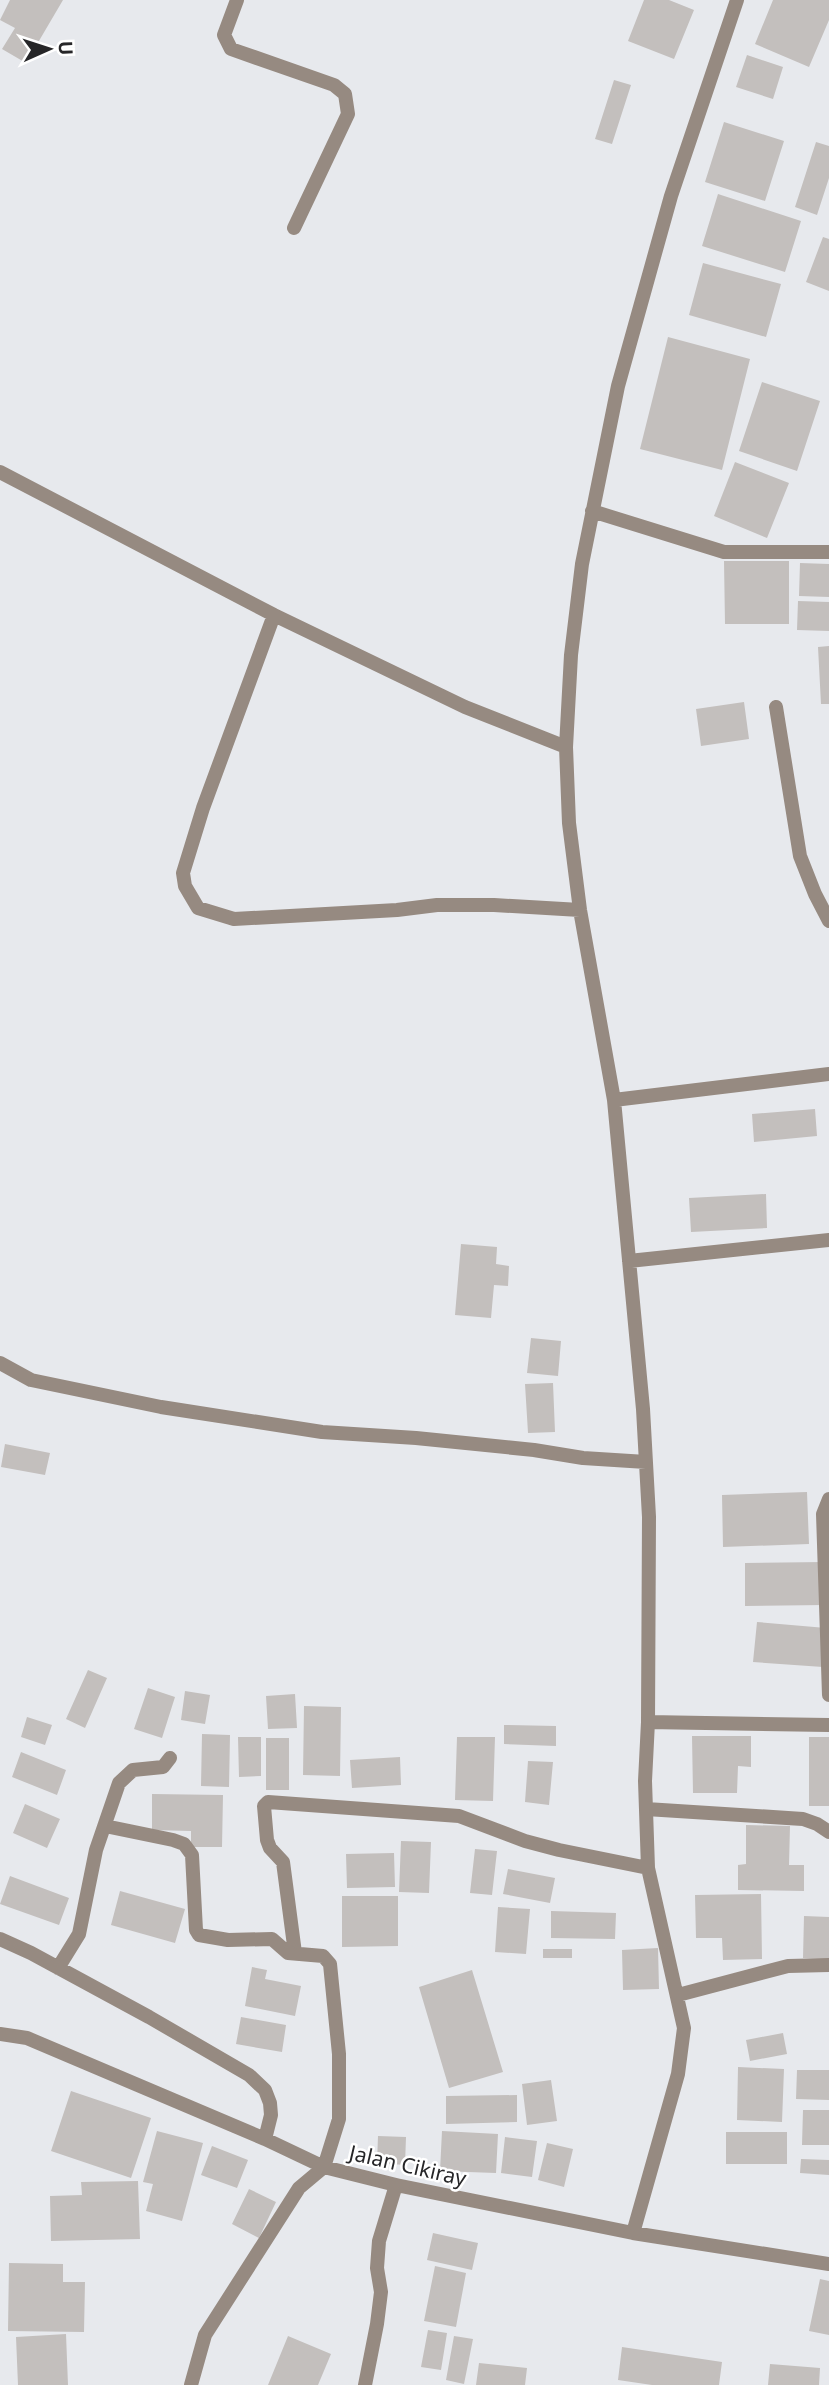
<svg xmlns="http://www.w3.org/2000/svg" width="829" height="2385" font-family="'Noto Sans',sans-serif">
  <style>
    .building { fill: #c3bfbd }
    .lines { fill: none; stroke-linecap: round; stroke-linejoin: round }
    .street { stroke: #968a81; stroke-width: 14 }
    .labels { text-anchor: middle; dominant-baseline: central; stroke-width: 5; stroke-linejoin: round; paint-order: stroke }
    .street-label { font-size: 21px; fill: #262628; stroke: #fff }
  </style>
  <rect width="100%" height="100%" fill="#e7e9ed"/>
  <!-- building -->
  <path class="building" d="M10 0H63L26 63 2 49 15 28 0 20Z
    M644 0H669L694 10 674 59 628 41Z
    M773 0H829V20L809 67 755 44Z
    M747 55 783 67 773 99 736 87Z
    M614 80 631 85 612 144 595 139Z
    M724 122 784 141 765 201 705 182Z
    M816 142 829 146V178L817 215 795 207Z
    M718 194 801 221 785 272 702 246Z
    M823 237 829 239V291L806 282Z
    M703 263 781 284 766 337 689 315Z
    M668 337 750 359 722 470 640 449Z
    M762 382 820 401 797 471 739 451Z
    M735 462 789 483 767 538 714 516Z
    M724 561H789V624H725Z
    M800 563 829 564V597L799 596Z
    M798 601 829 602V631L797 630Z
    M829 646V704H821L818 647Z
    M744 702 749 739 701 746 696 709Z
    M815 1109 817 1136 754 1142 752 1114Z
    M766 1194 767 1228 691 1232 689 1198Z
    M461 1244 497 1247 496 1264 509 1266 508 1286 494 1285 491 1318 455 1315Z
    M531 1338 561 1341 558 1376 527 1373Z
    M553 1383 555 1432 528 1433 525 1384Z
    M5 1444 50 1453 45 1475 1 1467Z
    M807 1492 809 1544 723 1547 722 1495Z
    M824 1562V1605L745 1606V1563Z
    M757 1622 826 1628 823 1667 753 1662Z
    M88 1670 107 1678 85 1728 66 1719Z
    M148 1688 175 1697 162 1738 134 1729Z
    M185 1691 210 1695 205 1724 181 1720Z
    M295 1694 297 1728 268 1729 266 1696Z
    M304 1706 341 1707 340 1776 303 1775Z
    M27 1717 52 1725 45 1745 21 1737Z
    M504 1725 556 1726V1746L504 1744Z
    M202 1734 230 1735 229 1787 201 1786Z
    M692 1736H751V1767L738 1766 737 1793H693Z
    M238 1737H261V1776L239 1777Z
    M457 1737H495L493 1801 455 1800Z
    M809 1737H829V1806H809Z
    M266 1738H289V1790H266Z
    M21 1752 66 1770 57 1795 12 1777Z
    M400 1757 401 1785 352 1788 350 1760Z
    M528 1761 553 1762 549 1805 525 1802Z
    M152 1794 223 1795 222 1847H191V1831L152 1830Z
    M25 1804 60 1819 47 1848 13 1833Z
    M746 1825 790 1826 789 1865H804V1891L738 1890V1865L746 1864Z
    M401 1841 431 1842 429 1893 399 1892Z
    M475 1849 497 1851 492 1895 470 1893Z
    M394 1853 395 1887 347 1888 346 1854Z
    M508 1869 555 1878 550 1903 503 1894Z
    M10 1876 69 1898 59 1925 0 1904Z
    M120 1891 185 1909 175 1943 111 1925Z
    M761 1894 762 1959 723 1960 722 1938H696L695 1895Z
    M342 1896H398V1946L342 1947Z
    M498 1907 530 1909 526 1954 495 1952Z
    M551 1911 616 1913 615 1939 551 1938Z
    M804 1916 829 1917V1959L803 1958Z
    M658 1948 659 1989 623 1990 622 1950Z
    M543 1949H572V1958H543Z
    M252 1967 267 1970 265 1979 301 1986 295 2016 245 2006Z
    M472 1970 503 2072 449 2088 419 1987Z
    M241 2017 286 2025 282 2052 236 2044Z
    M783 2033 787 2054 750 2061 746 2040Z
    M738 2067 784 2069 782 2122 737 2120Z
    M797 2070H829V2100L796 2099Z
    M551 2080 557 2121 527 2125 522 2084Z
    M71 2091 151 2118 131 2178 51 2151Z
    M517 2095V2122L446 2124V2096Z
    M803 2110H829V2145H802Z
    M157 2131 203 2143 182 2221 146 2211 153 2184 143 2182Z
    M442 2131 498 2134 496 2173 440 2171Z
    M726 2132H787V2164H726Z
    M378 2136 406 2137 405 2165 377 2163Z
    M505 2137 537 2141 532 2177 501 2173Z
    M547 2143 573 2149 564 2187 538 2180Z
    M212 2146 248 2160 237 2188 201 2175Z
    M801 2159 829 2160V2175L800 2173Z
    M138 2181 140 2239 51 2241 50 2196 82 2195 81 2182Z
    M249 2189 276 2202 259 2238 232 2224Z
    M433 2233 478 2243 472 2270 427 2260Z
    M9 2263 63 2264V2282H85L84 2332 8 2331Z
    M435 2266 466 2273 456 2327 424 2321Z
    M820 2279 829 2281V2335L809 2331Z
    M428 2330 447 2333 441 2370 421 2367Z
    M66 2334 68 2385H18L16 2337Z
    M288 2336 331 2354 318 2385H268Z
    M454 2336 473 2339 464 2384 446 2380Z
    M622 2347 722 2362 719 2385H652L618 2380Z
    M479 2363 527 2368 525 2385H476Z
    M770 2364 820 2368 819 2385H768Z"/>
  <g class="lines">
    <!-- street -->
    <path class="street" d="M237 0 224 35 231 49 334 85 345 94 348 114 294 228
      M0 472 274 615 465 707 566 747
      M592 511 724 552H829
      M274 615 203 808 183 873 185 886 198 908 234 919 397 910 437 905H494L580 910
      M776 707 800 856 815 894 829 921
      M614 1100 829 1074
      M629 1261 829 1240
      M0 1363 31 1380 161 1407 322 1432 416 1438 534 1450 583 1458 646 1462
      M829 1499 823 1514 829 1695
      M648 1722 829 1725
      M646 1809 803 1819 817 1824 829 1832
      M105 1826 173 1840 184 1844 192 1855 196 1930 199 1935 228 1940 272 1939 288 1953 323 1956 330 1964 339 2054V2119L324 2167 299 2188 205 2335 191 2385
      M0 1939 31 1953 149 2017 249 2075 265 2090 270 2103 271 2115 265 2139
      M295 1953 283 1862 270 1848 267 1840 264 1806 268 1802 459 1816 525 1841 559 1850 648 1868
      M58 1968 79 1934 96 1850 119 1783 133 1770 163 1767 170 1758
      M678 1995 788 1966 829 1965
      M0 2034 27 2038 265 2139 324 2167 396 2185 633 2233 829 2264
      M633 2233 678 2074 684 2028 648 1868 645 1781 648 1722 649 1517 643 1409 614 1100 580 910 569 823 566 747 571 655 582 564 618 386 671 196 737 0
      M365 2385 377 2324 381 2292 377 2268 379 2241 396 2185"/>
  </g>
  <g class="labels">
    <!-- street labels -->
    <g class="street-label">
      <text transform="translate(408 2165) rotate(13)">Jalan Cikiray</text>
    </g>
  </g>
  <!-- north arrow -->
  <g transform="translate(49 49) rotate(87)" stroke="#ffffff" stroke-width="5" paint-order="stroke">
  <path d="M0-5L12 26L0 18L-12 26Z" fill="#262628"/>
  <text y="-10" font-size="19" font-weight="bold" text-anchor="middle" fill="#262628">U</text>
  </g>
</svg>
